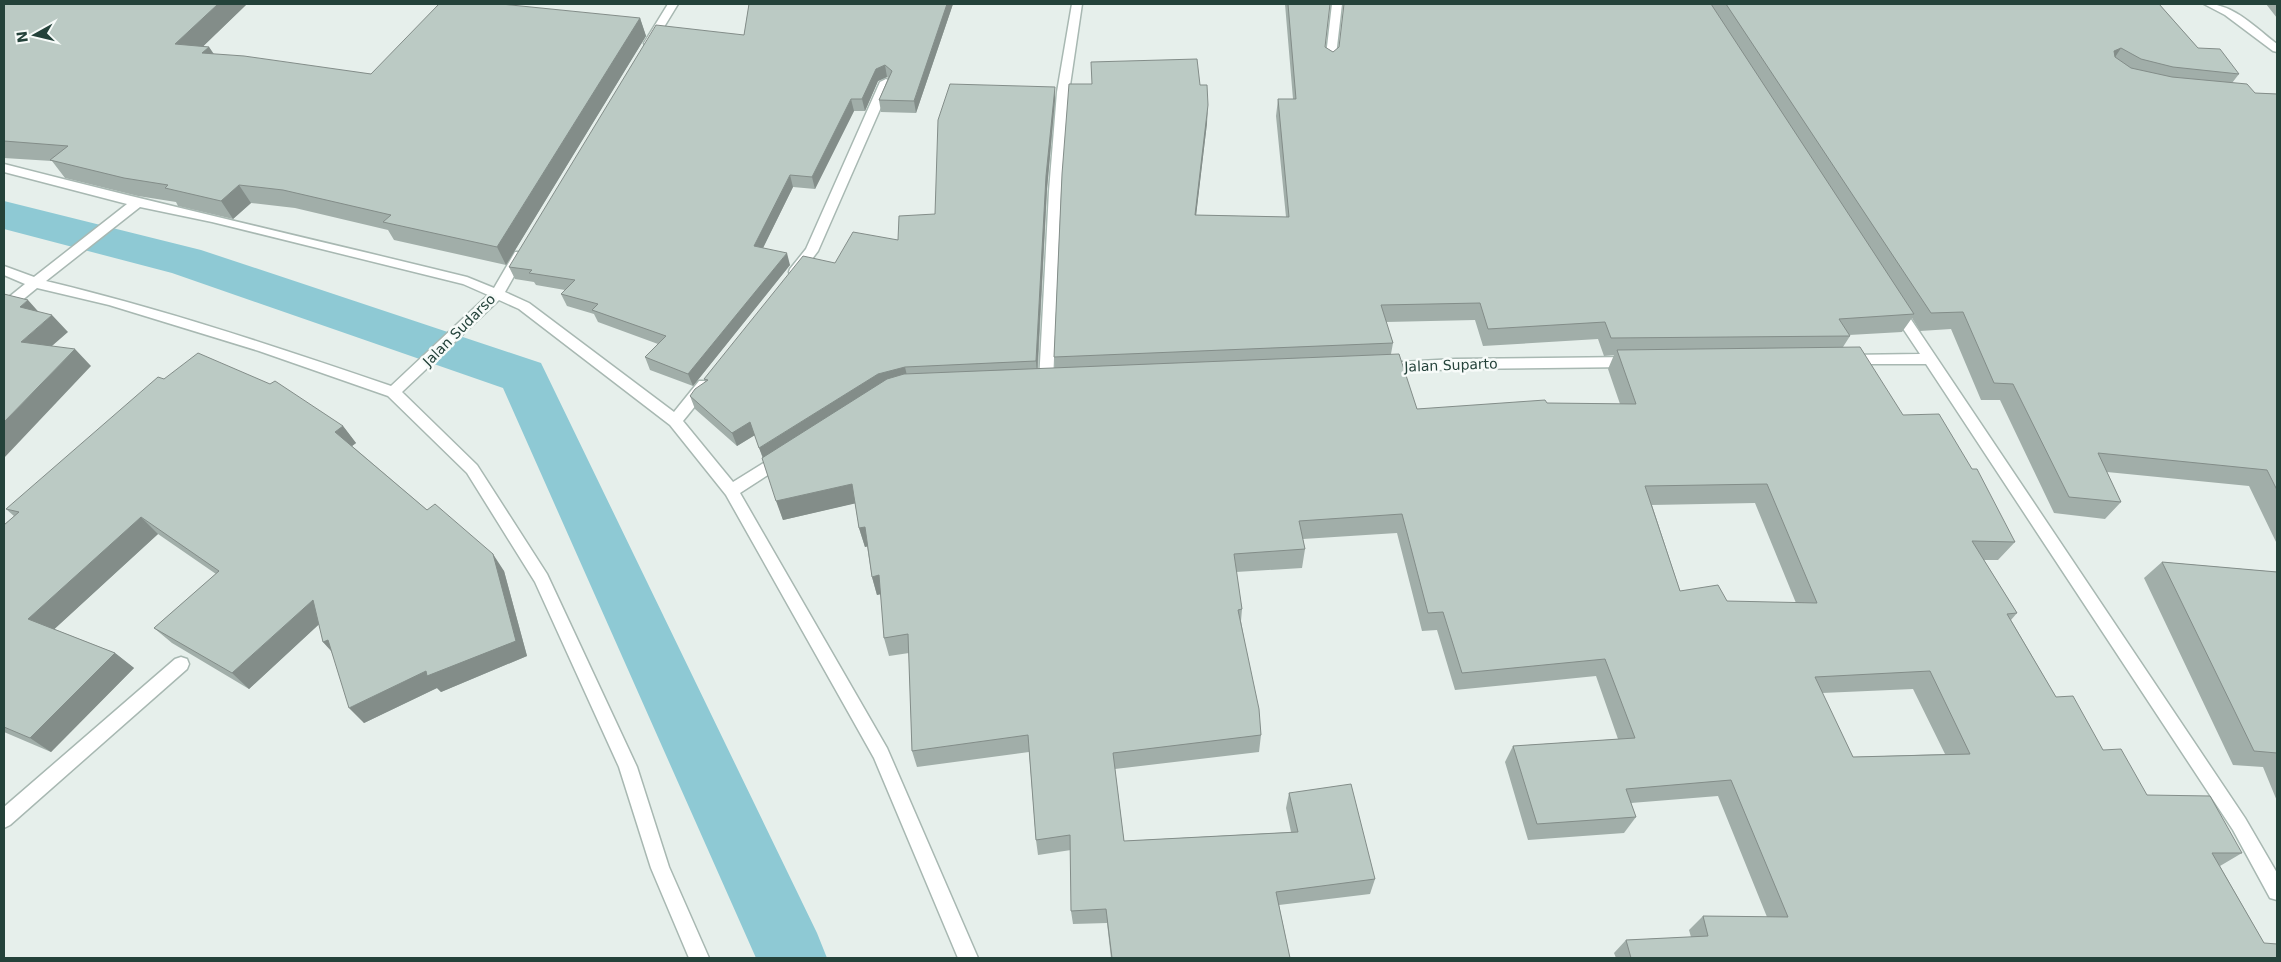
<svg xmlns="http://www.w3.org/2000/svg" width="2281" height="962" font-family="'DejaVu Sans',sans-serif">
  <style>
    .lines { fill: none; stroke-linecap: round; stroke-linejoin: round }
    .canal { fill: #8ec9d4; fill-rule: evenodd }
    .street-casing { stroke: #a8b8b2; stroke-width: 3 }
    .street { fill: #fff; fill-rule: evenodd }
    .wall { fill: #a1aea9; fill-rule: evenodd }
    .shaded-wall { fill: #838d89 }
    .building { fill: #bbcac4; stroke: #838d89; fill-rule: evenodd }
    .labels { text-anchor: middle; dominant-baseline: central; stroke-width: 5; stroke-linejoin: round; paint-order: stroke }
    .street-label { font-size: 14px; fill: #24423a; stroke: #f7fbf9 }
  </style>
  <rect width="100%" height="100%" fill="#e6efeb"/>
  <g class="lines">
    <!-- canal -->
    <path class="canal" d="M4 201 201 250 541 363 817 933 827 958H756L503 388 172 273 4 229Z"/>
    <defs>
      <path id="street" d="M668 4H678L653 45H645L644 43Z
        M1072 4H1082L1069 92 1061 191 1053 382 1051 386H1041L1039 382 1049 191 1057 92Z
        M1332 4H1342L1335 64 1330 67 1325 64Z
        M2204 4C2232 2 2256 28 2277 44V52L2273 51 2225 15Z
        M886 79 892 82 818 251 800 275H790L789 272 790 269 806 249 880 82Z
        M4 164C158 204 313 239 467 277L494 288 515 252H525L526 255 505 292 529 303 674 412 699 381H709L711 385 709 389 683 421 733 482 778 454 783 452 788 454 790 458 788 462 740 493 887 748 978 958H958L874 758 726 495 670 425 519 309 499 300 402 392 477 465 547 574 637 767 669 867 709 958H689L651 868 619 767 535 582 467 473 388 396 259 351 109 305 37 288 9 311 4 313V301L25 284 4 275V266L34 277 127 204 4 172ZM140 207 212 222 463 284 488 295 391 386C277 347 163 309 46 281Z
        M1897 304 1902 306 2245 818 2277 873V900L2270 898 2233 830 1926 364H1843L1841 360 1843 356 1848 355 1920 354 1890 309Z
        M1630 357 1635 358 1637 362 1635 366 1630 367 1455 369 1384 373 1379 372 1377 368 1379 364 1384 363 1455 359Z
        M181 657 187 659 189 664 187 669 10 825 4 828V807L175 659Z"/>
    </defs>
    <!-- street casing -->
    <use href="#street" class="street-casing"/>
    <!-- street -->
    <use href="#street" class="street"/>
  </g>
  <!-- wall -->
  <path class="wall" d="M4 4H247L203 46 209 47 214 54 371 74 640 18 646 36 506 265 394 240 388 230 295 208 251 203 233 219 178 206 176 202 138 196 65 178 52 161 4 158Z
    M749 4H953L916 113 881 112 879 100 888 78 887 77 878 81 865 111H854L815 189 793 187 763 248 790 265 693 386 650 370 645 357 658 344 598 322 594 314 567 306 561 294 565 290 536 285 534 282 515 279 509 267 744 35Z
    M1285 4H1330L1325 47 1333 52 1339 48 1344 4H2159L2198 48 2239 74 2232 83 2255 93 2277 94V544L2249 486 2107 472 2121 502 2105 519 2054 513 2000 400H1981L1951 329 1920 331 1912 318 1902 332 1849 335 1850 336 1843 347 2015 542 1998 560H1984L2017 613 2011 620 2056 697 2103 750 2147 795 2242 853 2220 866 2264 943 2277 958H1616L1614 953 1626 940 1691 937 1689 930 1703 916 1767 917 1718 796 1631 803 1636 817 1624 833 1528 840 1505 762 1513 746 1618 739 1596 676 1455 690 1437 630 1422 631 1397 533 1303 539 1305 549 1302 568 1236 572 1242 609 1241 621 1261 735 1259 752 1115 769 1124 841 1291 832 1286 808 1289 793 1375 879 1370 894 1279 905 1290 958H1111L1107 923 1073 924 1071 911V850L1038 855 1036 840 1029 752 917 767 912 751 909 653 889 656 884 638 881 594 877 595 872 577 867 546 865 547 859 528 855 503 783 520 755 435 737 446 695 409 690 396 705 382 704 379 835 263 898 240 935 214 1055 87V100L1047 189 1038 369 1055 368 1054 357 1092 84 1200 85 1207 123 1196 215 1286 217 1276 116 1278 99H1293ZM1475 320 1483 346 1598 339 1604 356 1614 355 1608 369 1620 404 1547 403 1417 409 1391 354 1393 343 1386 322ZM1755 503 1796 603 1727 601 1680 591 1652 505ZM1913 689 1945 754 1853 757 1822 693Z
    M2266 4H2277V18Z
    M343 426 356 443 352 446 427 510 504 571 527 656 441 692 437 688 364 723 331 651 323 642 319 624 249 689 172 643 154 628 216 574 158 534 54 629 115 653 134 668 51 752 4 732V525L14 516 6 509Z
    M2162 562 2277 572V801L2263 767 2233 765 2144 578Z"/>
  <!-- shaded-wall -->
  <path class="shaded-wall" d="M218 4H247L187 62 175 44Z
    M947 4H953L916 113 914 101Z
    M640 18 646 36 506 265 497 247Z
    M209 47 220 64 202 53Z
    M2121 48 2110 65 2114 51Z
    M885 65 887 77 878 81 865 111 862 99 876 69Z
    M1055 87V100L1047 189 1037 374 1036 361 1046 176Z
    M851 99 854 111 815 189 812 177Z
    M1208 105 1207 123 1194 233 1195 215Z
    M790 175 793 187 758 258 754 246Z
    M239 185 251 203 233 219 221 201Z
    M787 253 790 265 693 386 688 374Z
    M28 300 44 318 20 307Z
    M52 315 68 332 37 359 21 342Z
    M75 349 91 366 4 458V422Z
    M905 367 908 380 764 460 759 448 878 374Z
    M750 422 755 435 737 446 732 433Z
    M343 426 356 443 348 449 335 432Z
    M852 484 857 503 783 520 776 501Z
    M141 517 158 534 48 635 28 619Z
    M865 527 870 546 865 547 859 528Z
    M493 554 504 571 527 656 441 692 437 688 364 723 349 708 426 671Z
    M879 575 885 593 877 595 872 577Z
    M313 600 328 616 249 689 232 673Z
    M328 640 338 658 323 642Z
    M115 653 134 668 51 752 30 738Z"/>
  <!-- building -->
  <path class="building" d="M4 4H218L175 44 209 47 202 53 244 56 371 74 439 4H501L640 18 497 247 383 222 391 215 283 190 239 185 221 201 165 188 168 185 124 178 50 160 68 146 4 141Z
    M749 4H947L914 101 879 100 892 71 885 65 876 69 862 99H851L812 177 790 175 754 246 787 253 688 374 645 357 666 336 592 310 598 304 561 294 575 280 529 273 532 270 509 267 656 25 744 35Z
    M1288 4H1330L1325 47 1333 52 1339 47 1344 4H1711L1914 314 1839 319 1850 336 1611 338 1605 322 1488 329 1480 303 1381 305 1393 343 1054 357 1062 174 1069 84H1092L1091 62 1197 59 1200 85H1207L1208 105 1195 215 1289 217 1278 99H1296Z
    M1726 4H2159L2198 48 2220 49 2239 74 2173 67 2141 59 2121 48 2114 51 2115 57 2131 68 2172 77 2247 84 2255 93 2277 94V490L2267 470 2098 453 2121 502 2069 497 2013 384 1994 383 1963 312 1931 313Z
    M950 84 1055 87 1046 176 1036 361 905 367 878 374 759 448 750 422 732 433 690 396 695 389 708 380 704 379 803 256 835 263 853 232 898 240 899 216 935 214 938 120Z
    M4 294 28 300 20 307 52 315 21 342 75 349 4 422Z
    M1860 347 1903 415 1939 414 1972 469H1977L2015 542 1972 541 2017 613 2007 614 2056 697 2073 696 2103 750 2121 749 2147 795 2210 796 2242 853H2212L2264 943 2277 944V958H1631L1626 940 1708 936 1703 916 1788 917 1731 780 1626 789 1636 817 1537 824 1513 746 1635 738 1605 659 1462 673 1443 612 1428 613 1402 514 1299 521 1305 549 1234 554 1242 609 1238 610 1259 709 1261 735 1113 753 1124 841 1298 832 1289 793 1351 784 1375 879 1276 892 1290 958H1112L1106 909 1071 911 1070 835 1036 840 1028 735 912 751 908 634 884 638 879 575 872 577 865 527 859 528 852 484 776 501 762 458 887 379 904 374 1399 354 1417 409 1545 400 1547 403 1636 404 1617 350ZM1767 484 1817 603 1727 601 1718 585 1680 591 1645 486ZM1930 671 1970 754 1853 757 1815 677Z
    M198 353 270 384 275 381 343 426 335 432 427 510 435 504 493 554 516 641 427 676 426 671 349 708 328 640 323 642 313 600 232 673 154 628 219 571 141 517 28 619 115 653 30 738 4 727V525L19 512 6 509 158 377 164 379Z
    M2162 562 2277 572V753L2254 751Z"/>
  <g class="labels">
    <!-- street labels -->
    <g class="street-label">
      <text transform="translate(459 330) rotate(-45)">Jalan Sudarso</text>
      <text transform="translate(1451 365) rotate(-2)">Jalan Suparto</text>
    </g>
  </g>
  <!-- border -->
  <rect width="2281" height="962" fill="none" stroke="#24423a" stroke-width="10"/>
  <!-- north arrow -->
  <g transform="translate(35 35) rotate(262)" stroke="#f7fbf9" stroke-width="4" paint-order="stroke">
  <path d="M0-4L9 19L0 12L-9 19Z" fill="#24423a"/>
  <text y="-8" font-size="14" font-weight="bold" text-anchor="middle" fill="#24423a">N</text>
  </g>
</svg>
